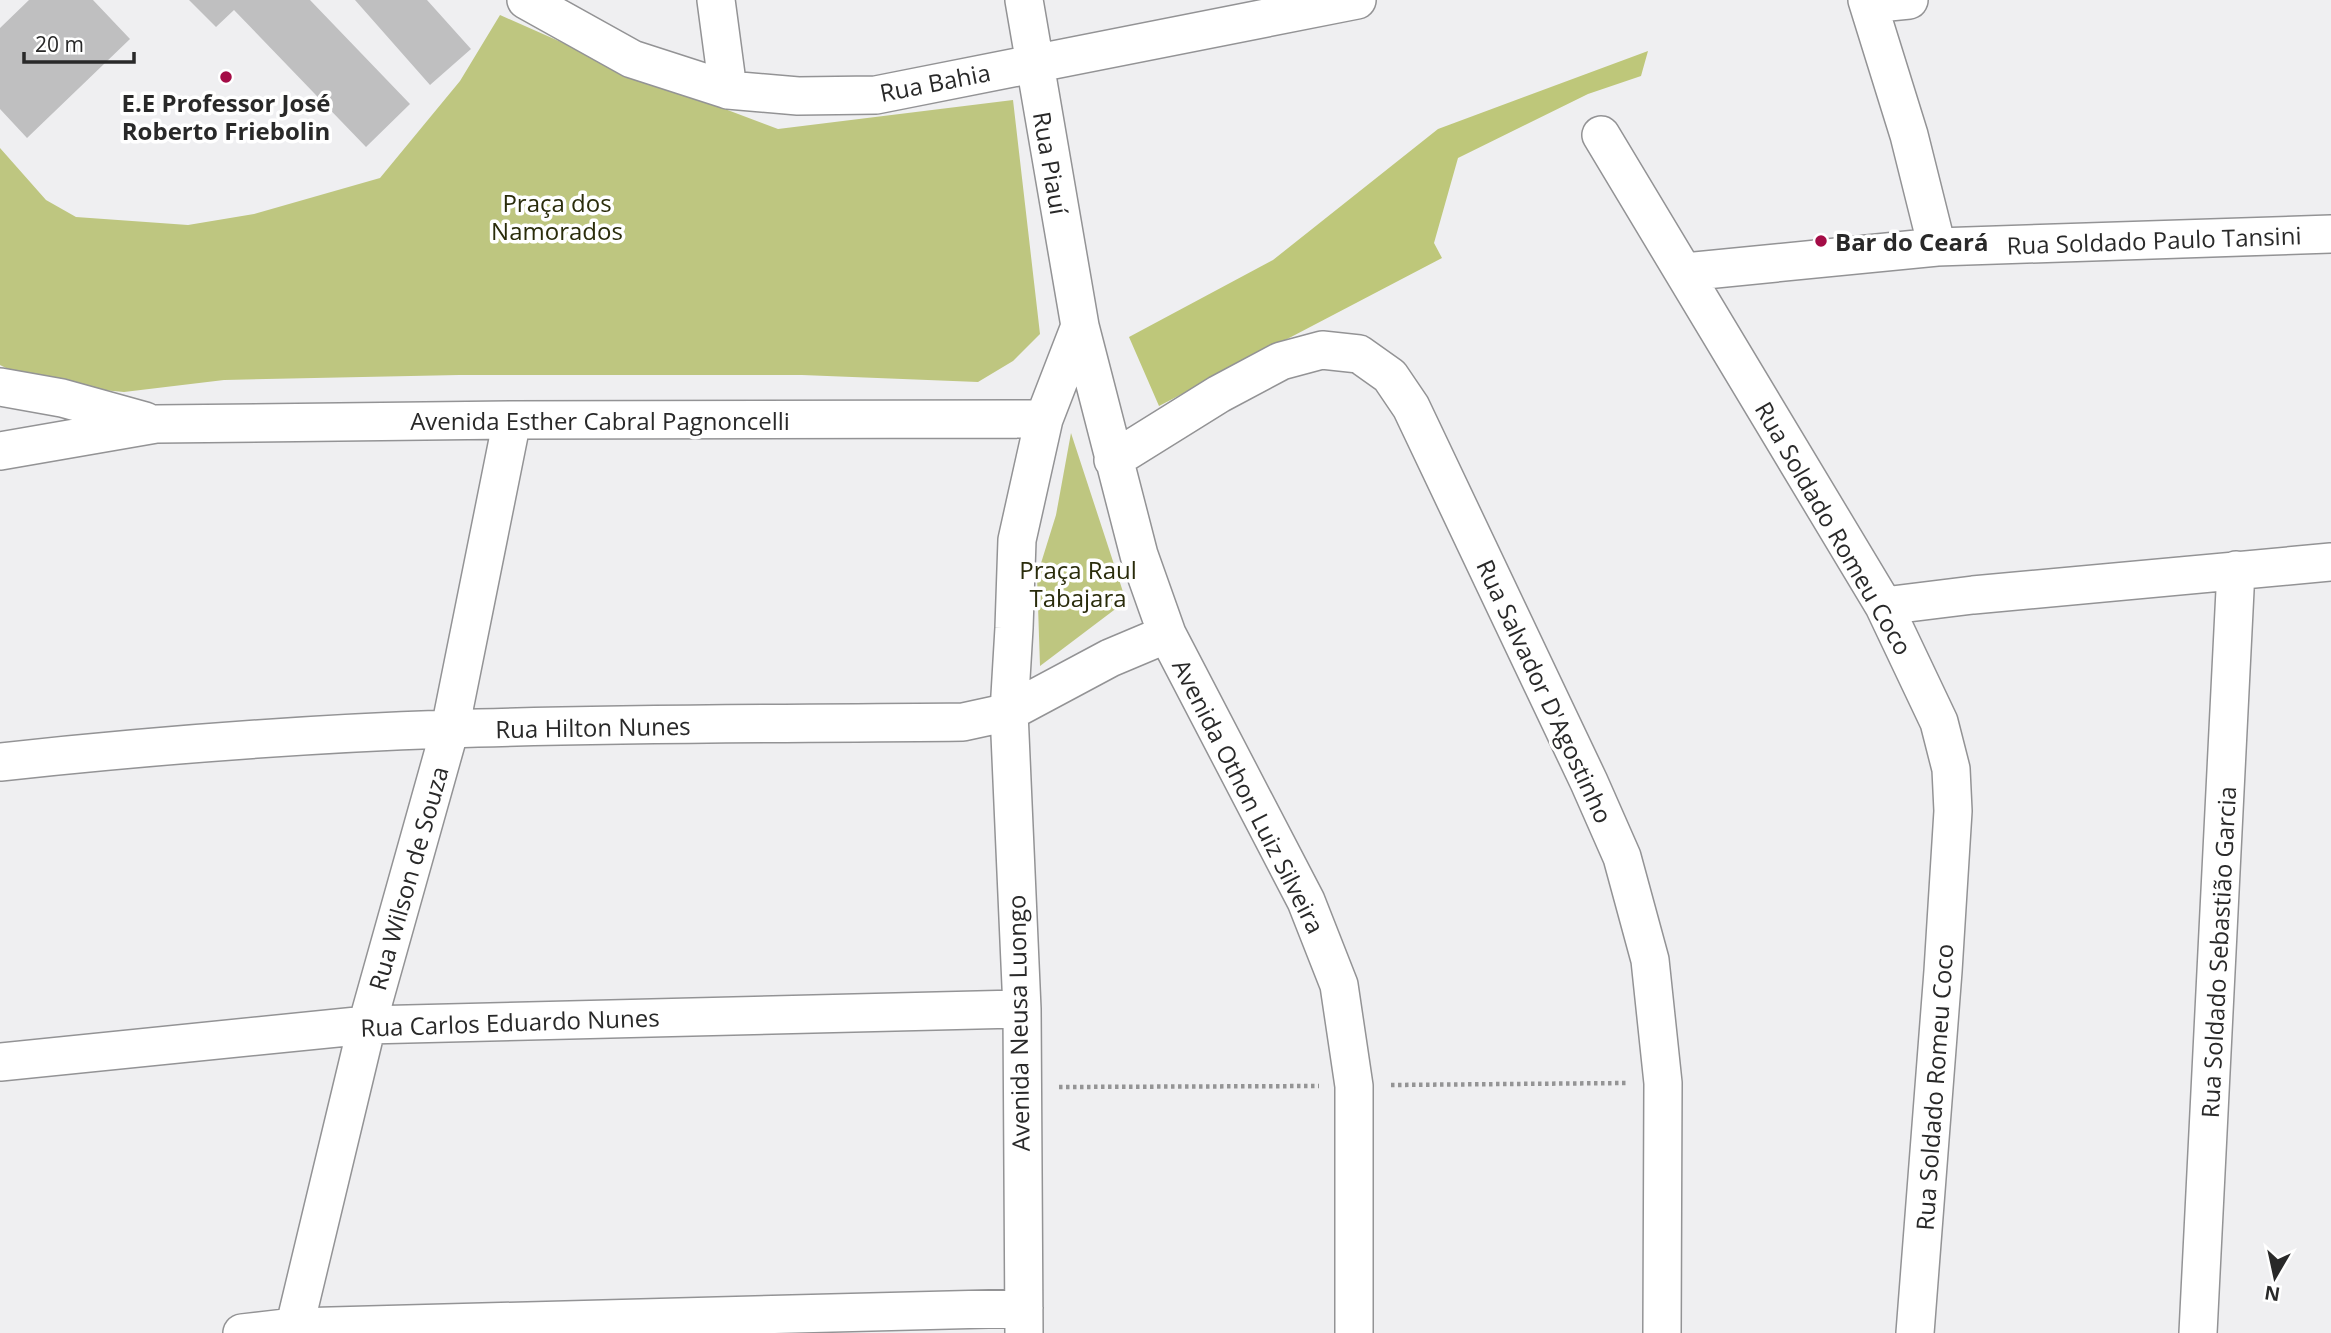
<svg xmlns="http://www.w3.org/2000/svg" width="2331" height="1333" font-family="'Open Sans',sans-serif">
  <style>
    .green { fill: #bec680 }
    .forest { fill: #bec77a }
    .building { fill: #bfbfc0 }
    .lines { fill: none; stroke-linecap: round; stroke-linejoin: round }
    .minor-casing { stroke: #939395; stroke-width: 40 }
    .path { stroke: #949495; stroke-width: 4.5; stroke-dasharray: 3.5 3.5; stroke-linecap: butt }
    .minor { stroke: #fff; stroke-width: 37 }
    .poi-dot { fill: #a40c46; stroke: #fff; stroke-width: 2.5 }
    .labels { text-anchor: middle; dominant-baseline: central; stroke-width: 7; stroke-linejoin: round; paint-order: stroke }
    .street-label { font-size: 24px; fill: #292929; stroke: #fff }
    .poi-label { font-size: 24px; font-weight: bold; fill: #292929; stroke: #fff }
    .park-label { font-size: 24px; fill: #2a2c0b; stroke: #fff }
  </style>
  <rect width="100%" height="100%" fill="#efeff1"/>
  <!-- green -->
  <path class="green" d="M500 15 640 77 778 129 1013 100 1040 334 1013 361 978 382 802 375H459L224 380 124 392 38 384 0 365V148L46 200 76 217 188 225 254 214 380 178 460 81Z
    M1071 433 1126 601 1040 666 1037 576 1056 515Z"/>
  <!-- forest -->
  <path class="forest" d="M1648 51 1641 76 1588 94 1458 158 1434 243 1442 258 1159 406 1129 337 1273 260 1438 129Z"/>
  <!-- building -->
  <path class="building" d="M29 0H93L130 39 27 138 0 109V28Z
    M189 0H310L410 104 366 147 234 10 216 27Z
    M355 0H427L471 49 430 85Z"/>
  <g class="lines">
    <defs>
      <path id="minor" d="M526 0 632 59 728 90 798 96 876 95 1357 0
        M716 0 728 90
        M1024 0 1080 326 1139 555 1167 634 1306 901 1339 985 1354 1086V1333
        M1867 0 1909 135 1937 247
        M1869 4 1909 0
        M1601 135 1884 606 1939 722 1951 769 1953 811 1943 971 1915 1333
        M1685 272 1937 247 2331 234
        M0 387 62 398 145 421
        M0 451 156 424 512 420 1044 419
        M1113 460 1219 394 1281 361 1322 350 1359 354 1390 376 1411 407 1589 782 1622 857 1650 960 1663 1083 1662 1333
        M1884 606 1973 595 2331 562
        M0 762C149 746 299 734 449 729 620 723 792 724 963 722L1009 712 1110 658 1167 634
        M0 1062 367 1025 1022 1009
        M242 1333 294 1327 1024 1308
        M293 1333 367 1025 450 729 512 420
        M1024 1333 1022 1009 1009 712 1014 628 1017 540 1044 419 1080 326
        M2198 1333 2236 570"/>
    </defs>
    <!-- minor casing -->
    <use href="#minor" class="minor-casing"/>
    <!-- path -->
    <path class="path" d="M1391 1085 1627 1083
      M1059 1087 1319 1086"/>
    <!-- minor -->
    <use href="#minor" class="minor"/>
  </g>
  <!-- markers -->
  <g class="poi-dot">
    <circle cx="226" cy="77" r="7"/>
    <circle cx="1821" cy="241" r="7"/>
  </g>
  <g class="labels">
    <!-- street labels -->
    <g class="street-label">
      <text transform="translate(935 82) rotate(-11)">Rua Bahia</text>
      <text transform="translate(1051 163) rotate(80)">Rua Piauí</text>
      <text transform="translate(2154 240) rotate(-2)">Rua Soldado Paulo Tansini</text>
      <text x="600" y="420">Avenida Esther Cabral Pagnoncelli</text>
      <text transform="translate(1834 528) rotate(60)">Rua Soldado Romeu Coco</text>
      <text transform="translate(1545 691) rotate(65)">Rua Salvador D'Agostinho</text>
      <text transform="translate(593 727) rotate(-1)">Rua Hilton Nunes</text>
      <text transform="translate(1249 796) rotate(63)">Avenida Othon Luiz Silveira</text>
      <text transform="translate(408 878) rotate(-74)">Rua Wilson de Souza</text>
      <text transform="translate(2218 952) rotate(-87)">Rua Soldado Sebastião Garcia</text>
      <text transform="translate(510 1022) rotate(-2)">Rua Carlos Eduardo Nunes</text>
      <text transform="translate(1018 1023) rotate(-91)">Avenida Neusa Luongo</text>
      <text transform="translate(1934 1087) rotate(-86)">Rua Soldado Romeu Coco</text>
    </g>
    <!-- poi labels -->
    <g class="poi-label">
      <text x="226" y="102">E.E Professor José<tspan x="226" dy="28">Roberto Friebolin</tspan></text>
      <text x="1835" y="241" text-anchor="start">Bar do Ceará</text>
    </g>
    <!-- park labels -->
    <g class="park-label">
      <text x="557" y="202">Praça dos<tspan x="557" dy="28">Namorados</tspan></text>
      <text x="1078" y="569">Praça Raul<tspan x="1078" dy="28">Tabajara</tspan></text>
    </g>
  </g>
  <!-- north arrow -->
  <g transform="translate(2275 1277) rotate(189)" stroke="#ffffff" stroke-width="5" paint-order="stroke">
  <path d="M0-5L12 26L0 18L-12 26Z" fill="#292929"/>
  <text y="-10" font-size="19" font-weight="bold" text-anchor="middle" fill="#292929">N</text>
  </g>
  <!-- scale -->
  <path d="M24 52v10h110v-10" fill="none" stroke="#292929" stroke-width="3.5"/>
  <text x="35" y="52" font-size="21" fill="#292929" stroke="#ffffff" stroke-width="5" paint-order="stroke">20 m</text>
</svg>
